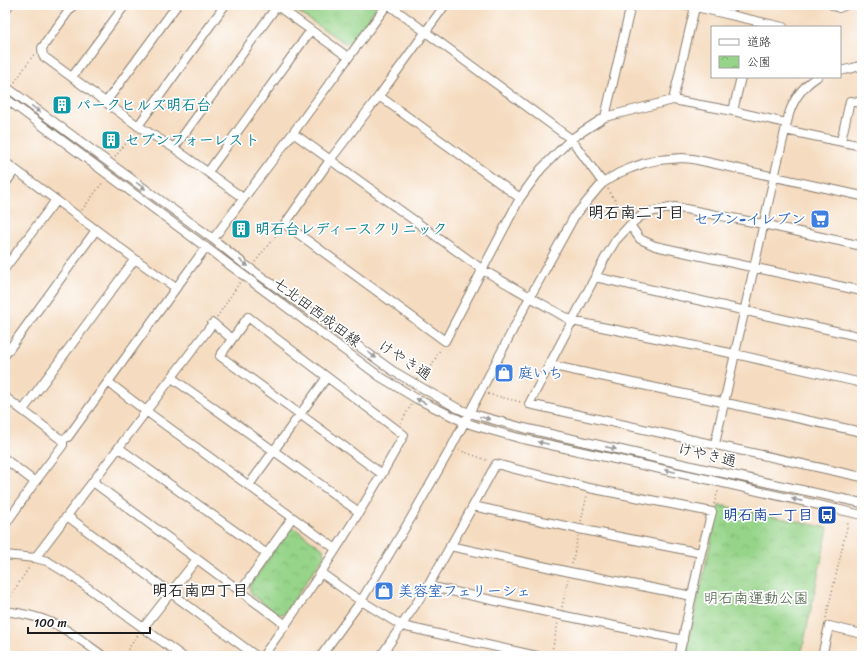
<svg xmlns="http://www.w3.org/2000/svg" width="867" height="661" font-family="Sriracha,'Klee One',sans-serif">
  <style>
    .park { fill: url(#park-crowns); stroke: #597852 }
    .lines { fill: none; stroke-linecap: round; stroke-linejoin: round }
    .minor-casing { stroke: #887c6e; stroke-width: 10 }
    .path { stroke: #887c6e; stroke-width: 1.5; stroke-dasharray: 1 3; stroke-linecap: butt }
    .minor { stroke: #fff; stroke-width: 8 }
    .oneway { fill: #999 }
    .labels { text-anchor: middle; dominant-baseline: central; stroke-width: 3.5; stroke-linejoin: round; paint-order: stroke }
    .culture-label { font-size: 15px; font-weight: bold; fill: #0d838f; stroke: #fff; text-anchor: start }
    .shop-label { font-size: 15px; font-weight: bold; fill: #366cbe; stroke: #fff; text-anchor: start }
    .street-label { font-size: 15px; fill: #1c1c1c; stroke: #fff }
    .transit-label { font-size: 15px; font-weight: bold; fill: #164399; stroke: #fff; text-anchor: end }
    .park-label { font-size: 15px; fill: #475c42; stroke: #fff }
    .neighbourhood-label { font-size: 16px; font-weight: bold; fill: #1c1c1c; stroke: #fff }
  </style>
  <defs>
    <pattern id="park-crowns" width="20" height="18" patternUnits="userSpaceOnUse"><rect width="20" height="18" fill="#96d489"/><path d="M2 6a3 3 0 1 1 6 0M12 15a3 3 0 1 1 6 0" fill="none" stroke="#81b576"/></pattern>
  </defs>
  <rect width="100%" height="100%" fill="#fff"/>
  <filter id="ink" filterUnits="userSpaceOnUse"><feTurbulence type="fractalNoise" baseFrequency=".025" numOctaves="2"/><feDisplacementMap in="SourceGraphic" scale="8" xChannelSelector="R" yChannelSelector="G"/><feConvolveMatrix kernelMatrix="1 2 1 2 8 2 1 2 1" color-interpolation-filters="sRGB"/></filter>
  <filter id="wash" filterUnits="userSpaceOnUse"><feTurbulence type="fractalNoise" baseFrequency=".012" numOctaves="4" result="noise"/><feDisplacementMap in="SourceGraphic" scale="16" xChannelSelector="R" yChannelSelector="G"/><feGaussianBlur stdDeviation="0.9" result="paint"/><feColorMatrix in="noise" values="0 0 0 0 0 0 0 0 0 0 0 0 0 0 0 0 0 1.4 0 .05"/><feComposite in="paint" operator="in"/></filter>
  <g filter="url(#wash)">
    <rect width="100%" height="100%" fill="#f5dbbf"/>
    <!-- park -->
    <path class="park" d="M294 5H377V6L352 42 346 44 292 8Z
      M719 505 828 528 801 656H685Z
      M294 528 323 549 324 556 284 614H278L252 595 249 587 287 531Z"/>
  </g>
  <g filter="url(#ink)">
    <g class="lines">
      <defs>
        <path id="minor" d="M73 5 42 48 43 56 138 126 174 148 243 198
          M276 5 348 57
          M389 5 571 139 603 183
          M445 5 379 96 330 160 285 224 445 341 520 198 541 169 571 139 605 117 673 100 733 111 786 123
          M687 5 783 27
          M832 5 839 8 846 5
          M859 5 862 6
          M5 11 9 5
          M840 71 853 68 862 65
          M72 77 125 5
          M5 86 213 239 244 264 393 371 457 408 469 413 524 428 709 470 862 503
          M379 96 520 198
          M5 98 379 376 417 399 464 422 476 426 519 438 706 479 862 515
          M673 100 695 7
          M106 102 177 5
          M733 111 741 77
          M605 117 631 5
          M138 126 225 5
          M785 130 862 146
          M293 133 483 270 572 321 735 354 862 383
          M841 141 850 101 862 103
          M174 148 277 6
          M5 162 135 259 176 288
          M208 172 311 30
          M5 184 15 170
          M630 225 640 239 655 246 862 291
          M213 239 293 133 387 5
          M862 246 763 224 675 207 654 211 641 216 630 225 616 240 605 258 529 404 862 477
          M5 268 56 200
          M595 277 862 337
          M5 355 96 230
          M549 365 862 432
          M172 378 359 512
          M108 382 146 411 336 549
          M5 397 59 438 63 439 68 437 176 288 206 247
          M23 410 135 259
          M715 444 772 186 789 114C794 98 803 86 817 77
          M119 448 267 554
          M5 459 35 482
          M93 482 286 625
          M249 485 327 377
          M473 506 579 529 701 553
          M67 516 256 656
          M5 525 35 482 63 445V439
          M450 546 570 572 692 596
          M5 555 35 558 47 561 73 577 182 656
          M35 558 213 323 232 339
          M321 573 352 595 402 626 537 656
          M428 586 560 615 683 640
          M240 592 292 518
          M5 611C20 613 36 616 50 622 70 630 86 644 103 656
          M143 628 197 559
          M263 656C315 585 362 511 404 435L327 377 248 317 220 356 382 474
          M321 656 361 601 411 518 451 448 530 297 574 217 599 187 603 183 619 173 631 168 645 163 658 160 682 158 693 159 862 196
          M381 656 428 586 473 506 496 464 589 488 712 512 701 553 679 656
          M822 656 829 626 862 634"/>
      </defs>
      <!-- minor casing -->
      <use href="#minor" class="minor-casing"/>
      <!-- path -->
      <path class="path" d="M15 82 34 54
        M115 157 134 133
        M608 189 626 218
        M82 210 103 182
        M255 262 280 230
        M217 317 240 282
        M424 380 441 348
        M488 394 521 402
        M401 423 411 405
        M459 450 489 461
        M710 461 713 452
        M714 504 718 491
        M581 521 587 495
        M572 564 578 536
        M6 603 30 566
        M562 607 568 579
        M826 618 848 523
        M123 656 138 635
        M551 656 558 622"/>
      <!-- minor -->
      <use href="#minor" class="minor"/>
    </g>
    <!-- one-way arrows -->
    <defs><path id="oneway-solid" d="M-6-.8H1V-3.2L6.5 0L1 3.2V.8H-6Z"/></defs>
    <g class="oneway">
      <use href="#oneway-solid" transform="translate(36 109) rotate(36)"/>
      <use href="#oneway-solid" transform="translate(141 186) rotate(36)"/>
      <use href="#oneway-solid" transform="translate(244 263) rotate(37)"/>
      <use href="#oneway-solid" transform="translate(372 355) rotate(36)"/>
      <use href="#oneway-solid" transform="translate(421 401) rotate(-152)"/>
      <use href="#oneway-solid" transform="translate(485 418) rotate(15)"/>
      <use href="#oneway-solid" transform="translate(543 443) rotate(-168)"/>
      <use href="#oneway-solid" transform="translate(611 448) rotate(13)"/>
      <use href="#oneway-solid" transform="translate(670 471) rotate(-168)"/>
      <use href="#oneway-solid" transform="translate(797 500) rotate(-167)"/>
    </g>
  </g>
  <!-- icons -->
  <defs>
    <symbol id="building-square" viewBox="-11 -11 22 22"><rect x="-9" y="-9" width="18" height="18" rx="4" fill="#0f9aa8" stroke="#fff"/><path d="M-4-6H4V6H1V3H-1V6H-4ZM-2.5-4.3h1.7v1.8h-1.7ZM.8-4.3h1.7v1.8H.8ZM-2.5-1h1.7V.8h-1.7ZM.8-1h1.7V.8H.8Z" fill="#fff"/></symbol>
    <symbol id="supermarket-square" viewBox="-11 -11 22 22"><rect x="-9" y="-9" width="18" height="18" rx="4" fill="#3f7fe0" stroke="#fff"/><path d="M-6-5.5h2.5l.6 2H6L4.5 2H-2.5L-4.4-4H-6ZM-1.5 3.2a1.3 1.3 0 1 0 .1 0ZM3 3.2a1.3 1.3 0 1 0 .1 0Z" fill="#fff"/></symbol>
    <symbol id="shop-square" viewBox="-11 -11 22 22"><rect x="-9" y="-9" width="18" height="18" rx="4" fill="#3f7fe0" stroke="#fff"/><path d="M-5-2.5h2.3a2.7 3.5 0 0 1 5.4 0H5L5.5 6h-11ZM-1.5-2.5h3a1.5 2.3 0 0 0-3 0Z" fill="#fff"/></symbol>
    <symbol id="bus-square" viewBox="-11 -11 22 22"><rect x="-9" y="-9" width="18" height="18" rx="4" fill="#1a4fb4" stroke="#fff"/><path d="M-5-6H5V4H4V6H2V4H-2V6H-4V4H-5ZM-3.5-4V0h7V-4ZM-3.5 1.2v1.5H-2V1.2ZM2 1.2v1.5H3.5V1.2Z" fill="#fff"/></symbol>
  </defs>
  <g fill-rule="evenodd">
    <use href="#building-square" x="51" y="94" width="22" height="22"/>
    <use href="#building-square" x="100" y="129" width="22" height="22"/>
    <use href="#supermarket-square" x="809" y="208" width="22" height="22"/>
    <use href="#building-square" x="230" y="218" width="22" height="22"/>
    <use href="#shop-square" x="493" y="362" width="22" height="22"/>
    <use href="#bus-square" x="816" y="504" width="22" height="22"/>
    <use href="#shop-square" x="373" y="580" width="22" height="22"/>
  </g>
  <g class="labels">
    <!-- culture labels -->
    <g class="culture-label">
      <text x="76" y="105">パークヒルズ明石台</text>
      <text x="125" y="140">セブンフォーレスト</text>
      <text x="255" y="229">明石台レディースクリニック</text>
    </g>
    <!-- shop labels -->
    <g class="shop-label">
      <text x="806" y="219" text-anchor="end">セブン-イレブン</text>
      <text x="518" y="373">庭いち</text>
      <text x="398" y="591">美容室フェリーシェ</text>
    </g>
    <!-- street labels -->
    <g class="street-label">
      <text transform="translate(317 312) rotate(37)">七北田西成田線</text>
      <text transform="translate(405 360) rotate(33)">けやき通</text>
      <text transform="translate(707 455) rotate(13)">けやき通</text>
    </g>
    <!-- transit labels -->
    <g class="transit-label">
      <text x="813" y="515">明石南一丁目</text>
    </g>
    <!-- park labels -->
    <g class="park-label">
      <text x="756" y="598">明石南運動公園</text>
    </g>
    <!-- neighbourhood labels -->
    <g class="neighbourhood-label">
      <text x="636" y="212">明石南二丁目</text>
      <text x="200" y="590">明石南四丁目</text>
    </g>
  </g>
  <!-- margin -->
  <rect width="867" height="661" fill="none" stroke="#fff" stroke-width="20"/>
  <!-- legend -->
  <rect x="711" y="26" width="130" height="52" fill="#ffffff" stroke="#a4a4a4"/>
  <rect x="719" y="39" width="20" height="6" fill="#ffffff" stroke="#a4a4a4"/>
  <text x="747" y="46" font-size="12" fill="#1c1c1c">道路</text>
  <rect x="719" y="56" width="20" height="12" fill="url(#park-crowns)" stroke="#a4a4a4"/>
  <text x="747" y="66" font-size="12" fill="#1c1c1c">公園</text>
  <!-- scale -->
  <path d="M28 627v6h122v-6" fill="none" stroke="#1c1c1c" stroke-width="2"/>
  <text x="34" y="627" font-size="12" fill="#1c1c1c" stroke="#ffffff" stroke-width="3" paint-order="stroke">100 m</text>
</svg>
